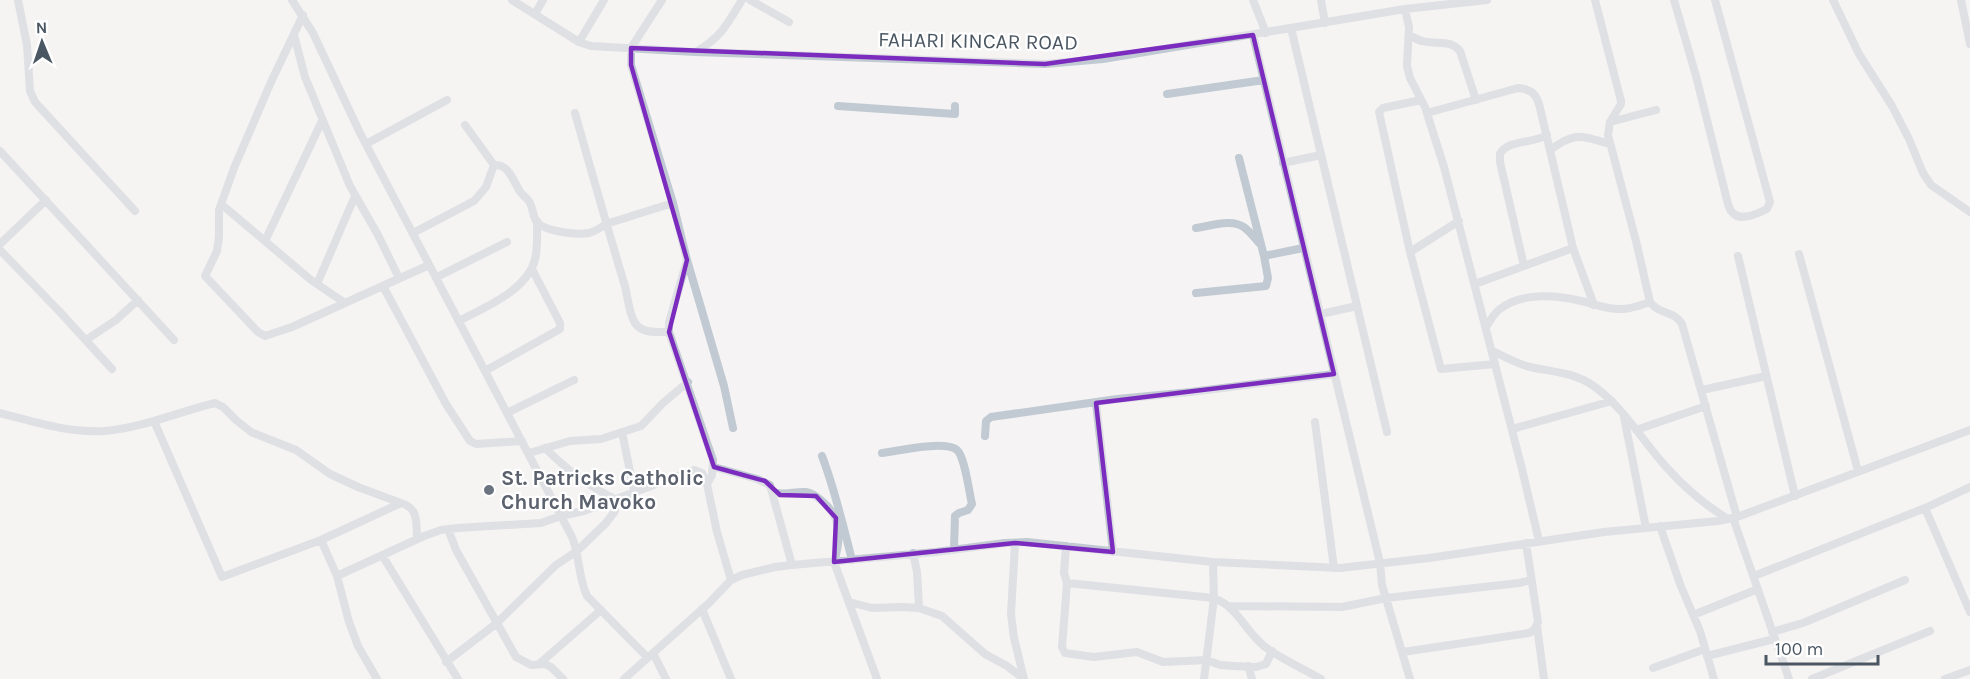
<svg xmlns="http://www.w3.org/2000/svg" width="1970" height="679" font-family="Karla,sans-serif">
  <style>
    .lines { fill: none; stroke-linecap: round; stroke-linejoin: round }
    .street { stroke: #c1cad2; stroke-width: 8 }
    .marked { fill: none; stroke: #7b2cbf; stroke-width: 4.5; stroke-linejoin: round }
    .worship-dot { fill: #6b7280; stroke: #fff; stroke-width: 2 }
    .labels { text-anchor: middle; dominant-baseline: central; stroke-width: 4.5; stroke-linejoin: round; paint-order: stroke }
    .street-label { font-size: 21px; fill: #4a5661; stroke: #fff }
    .worship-label { font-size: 21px; font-weight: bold; fill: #5b616d; stroke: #fff; text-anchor: start }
  </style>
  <rect width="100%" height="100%" fill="#f5f3f3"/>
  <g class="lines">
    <!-- street -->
    <path class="street" d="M18 0 27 45 30 91 35 102 135 211
      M292 0 313 33 360 133 572 537C580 556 578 577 587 596L648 658
      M512 0 579 42 591 46 695 52 1045 64 1103 59 1405 9 1487 0
      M662 0 631 48V65L673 203 687 260 724 386 733 428
      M750 0 789 22
      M1253 0 1266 33
      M1321 0 1325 23
      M1595 0 1621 101V104L1610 122 1608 135 1637 245 1650 302C1659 315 1674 310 1682 324L1737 517
      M1674 0 1696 76 1728 204C1729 207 1730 211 1733 213 1741 222 1759 213 1767 209L1770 202 1715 0
      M1833 0 1859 54 1892 106 1909 139 1923 173 1931 185 1970 212
      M1961 0 1970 44
      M1405 9 1409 27 1407 66 1410 78 1425 107 1444 167 1521 465 1539 541
      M535 14 543 0
      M303 15 271 82 234 168 219 210V237L217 251 205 276 258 332 265 336 292 327 429 265
      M1291 28 1387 432
      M294 35 305 77 350 186 378 235 399 278
      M1253 35 1380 563 1382 585 1410 679
      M1409 35C1413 37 1418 40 1422 41 1436 45 1451 39 1460 51L1476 100
      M579 42 604 0
      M696 52C722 36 726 26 742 0
      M1167 94 1264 80
      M1421 100 1383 108 1379 112 1410 252 1441 369 1495 364
      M838 106 955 114V106
      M575 113C591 170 607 226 624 283 628 295 628 312 635 323 642 334 659 332 669 332
      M1427 113 1518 88C1532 89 1537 95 1540 108L1573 248 1594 305
      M1610 122 1656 110
      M465 125 494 165C510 164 513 182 521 193 524 196 528 199 530 203 533 209 533 216 536 221 544 232 577 235 589 233 596 231 600 228 606 224L673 203
      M366 144 447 100
      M1550 150C1576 131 1582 136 1610 144
      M0 151 174 340
      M1239 158 1264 256 1303 248
      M1283 163 1321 155
      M221 204 311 280 345 303
      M1196 228C1211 226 1232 218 1245 228 1250 232 1255 238 1259 243
      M413 233 474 201 486 187 494 165
      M265 241 322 121
      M0 244 46 200
      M0 250 59 311 112 369
      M1410 252 1459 221
      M1799 254 1858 471
      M1738 256 1795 496
      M687 260 669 322V332L713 460 712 475 707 484
      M1524 266 1500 162V154C1508 139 1533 144 1547 135
      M437 277 507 242
      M317 284 355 196
      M1475 284 1573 248
      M383 286 446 404 470 441 476 444 522 441
      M1196 293 1266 286 1268 278 1264 256
      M1321 314 1357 306
      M459 321C485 307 528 290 535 259 538 248 537 234 537 221
      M1486 327C1490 321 1494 313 1500 309 1521 292 1557 295 1581 301 1595 304 1608 310 1622 309 1632 309 1641 305 1650 302
      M86 340 116 320 138 300
      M1492 351C1504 356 1517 364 1530 367 1552 372 1575 372 1595 387 1625 409 1643 442 1668 469 1686 489 1705 505 1728 519
      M485 371 560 329V323L532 269
      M1702 390 1766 376
      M1096 403 1113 552
      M0 413C34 422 69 433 104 431 142 428 178 412 215 403L223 407 236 420 251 432 296 450 330 474 358 487 401 503
      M507 413 574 380
      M1624 417 1646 528
      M154 421 222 577 321 540 401 503C419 508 416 523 417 539
      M1315 422 1334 568
      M1512 430 1519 427 1612 401
      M1636 430 1706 406
      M622 432 634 491
      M985 436 986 421 991 417 1117 399 1191 392 1334 374
      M529 453 570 441 601 439 641 426 663 403 688 382
      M882 453C898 451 944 440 957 450 965 457 969 492 972 504L968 510 959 513 955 516 954 549
      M822 456C835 490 843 525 852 560
      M714 467 757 479 770 485 792 565
      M773 492C785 496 794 491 806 492 813 493 817 497 822 501 842 517 841 539 834 562L877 679
      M1925 508 1970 612
      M1733 518 1789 679
      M1660 526 1680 584 1700 631 1714 679
      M448 529 456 550 516 657 531 665 545 664 551 667 563 679
      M321 540 337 576 349 622 358 646 377 679
      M1015 543 1011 614 1014 638 1024 679
      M1066 546 1064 573 1067 583 1062 647 1065 653 1094 657 1137 652 1163 662 1207 660 1220 665 1234 666 1256 667 1266 664 1272 651
      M913 553 917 572 919 608
      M382 555 458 679
      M337 576 424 536 441 530 458 528 541 523 561 516 584 511 694 470 702 473 707 484 717 532 731 580
      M1754 576 1925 508 1970 487
      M1067 583 1214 598C1238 607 1245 631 1264 646 1281 659 1302 668 1321 679
      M849 602 872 608 902 607 919 608 942 616 985 654 1007 666 1024 679
      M1228 606 1342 607 1386 598 1519 583 1531 580
      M702 609 731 679
      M1693 615 1758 589
      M1537 626 1544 679
      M1772 632 1803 623 1905 580
      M1403 652 1529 633 1534 630 1538 622 1526 543
      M653 653 666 679
      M1707 656 1774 639
      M446 662 497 623 556 565 577 551 606 523 615 511V499C588 486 566 469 545 448
      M539 664 601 610
      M1248 666 1252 679
      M1653 668 1705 649
      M624 679 709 603 731 580 742 575 775 567 792 565 936 552 1005 543 1027 542 1213 562 1340 568 1429 558 1604 532 1718 521 1737 517 1970 430
      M1204 679 1214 598 1213 562
      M1812 679 1930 631
      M1945 679 1970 670"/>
  </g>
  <!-- marked area -->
  <path d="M0 0H1970V679H0ZM1253 35 1334 374 1096 403 1113 552 1015 543 834 562 836 518 816 496 780 495 765 481 714 467 669 332 687 260 631 65V48L1045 64Z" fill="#f5f3f3" fill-opacity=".55" fill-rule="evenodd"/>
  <path class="marked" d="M1253 35 1334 374 1096 403 1113 552 1015 543 834 562 836 518 816 496 780 495 765 481 714 467 669 332 687 260 631 65V48L1045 64Z"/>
  <!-- markers -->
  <circle class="worship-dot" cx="489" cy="490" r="6"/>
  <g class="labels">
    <!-- street labels -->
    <g class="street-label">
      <text transform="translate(978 41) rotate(1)">FAHARI KINCAR ROAD</text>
    </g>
    <!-- worship labels -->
    <g class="worship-label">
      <text x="501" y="478">St. Patricks Catholic<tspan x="501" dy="24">Church Mavoko</tspan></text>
    </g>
  </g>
  <!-- north arrow -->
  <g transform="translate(42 42) rotate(358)" stroke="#ffffff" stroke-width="4.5" paint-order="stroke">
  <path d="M0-4.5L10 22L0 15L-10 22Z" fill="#4a5661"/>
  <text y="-9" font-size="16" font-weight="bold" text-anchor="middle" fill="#4a5661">N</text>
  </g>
  <!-- scale -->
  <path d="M1766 655v9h112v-9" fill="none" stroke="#4a5661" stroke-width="3"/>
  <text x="1775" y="655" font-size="18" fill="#4a5661" stroke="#ffffff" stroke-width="4.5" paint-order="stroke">100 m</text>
</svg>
